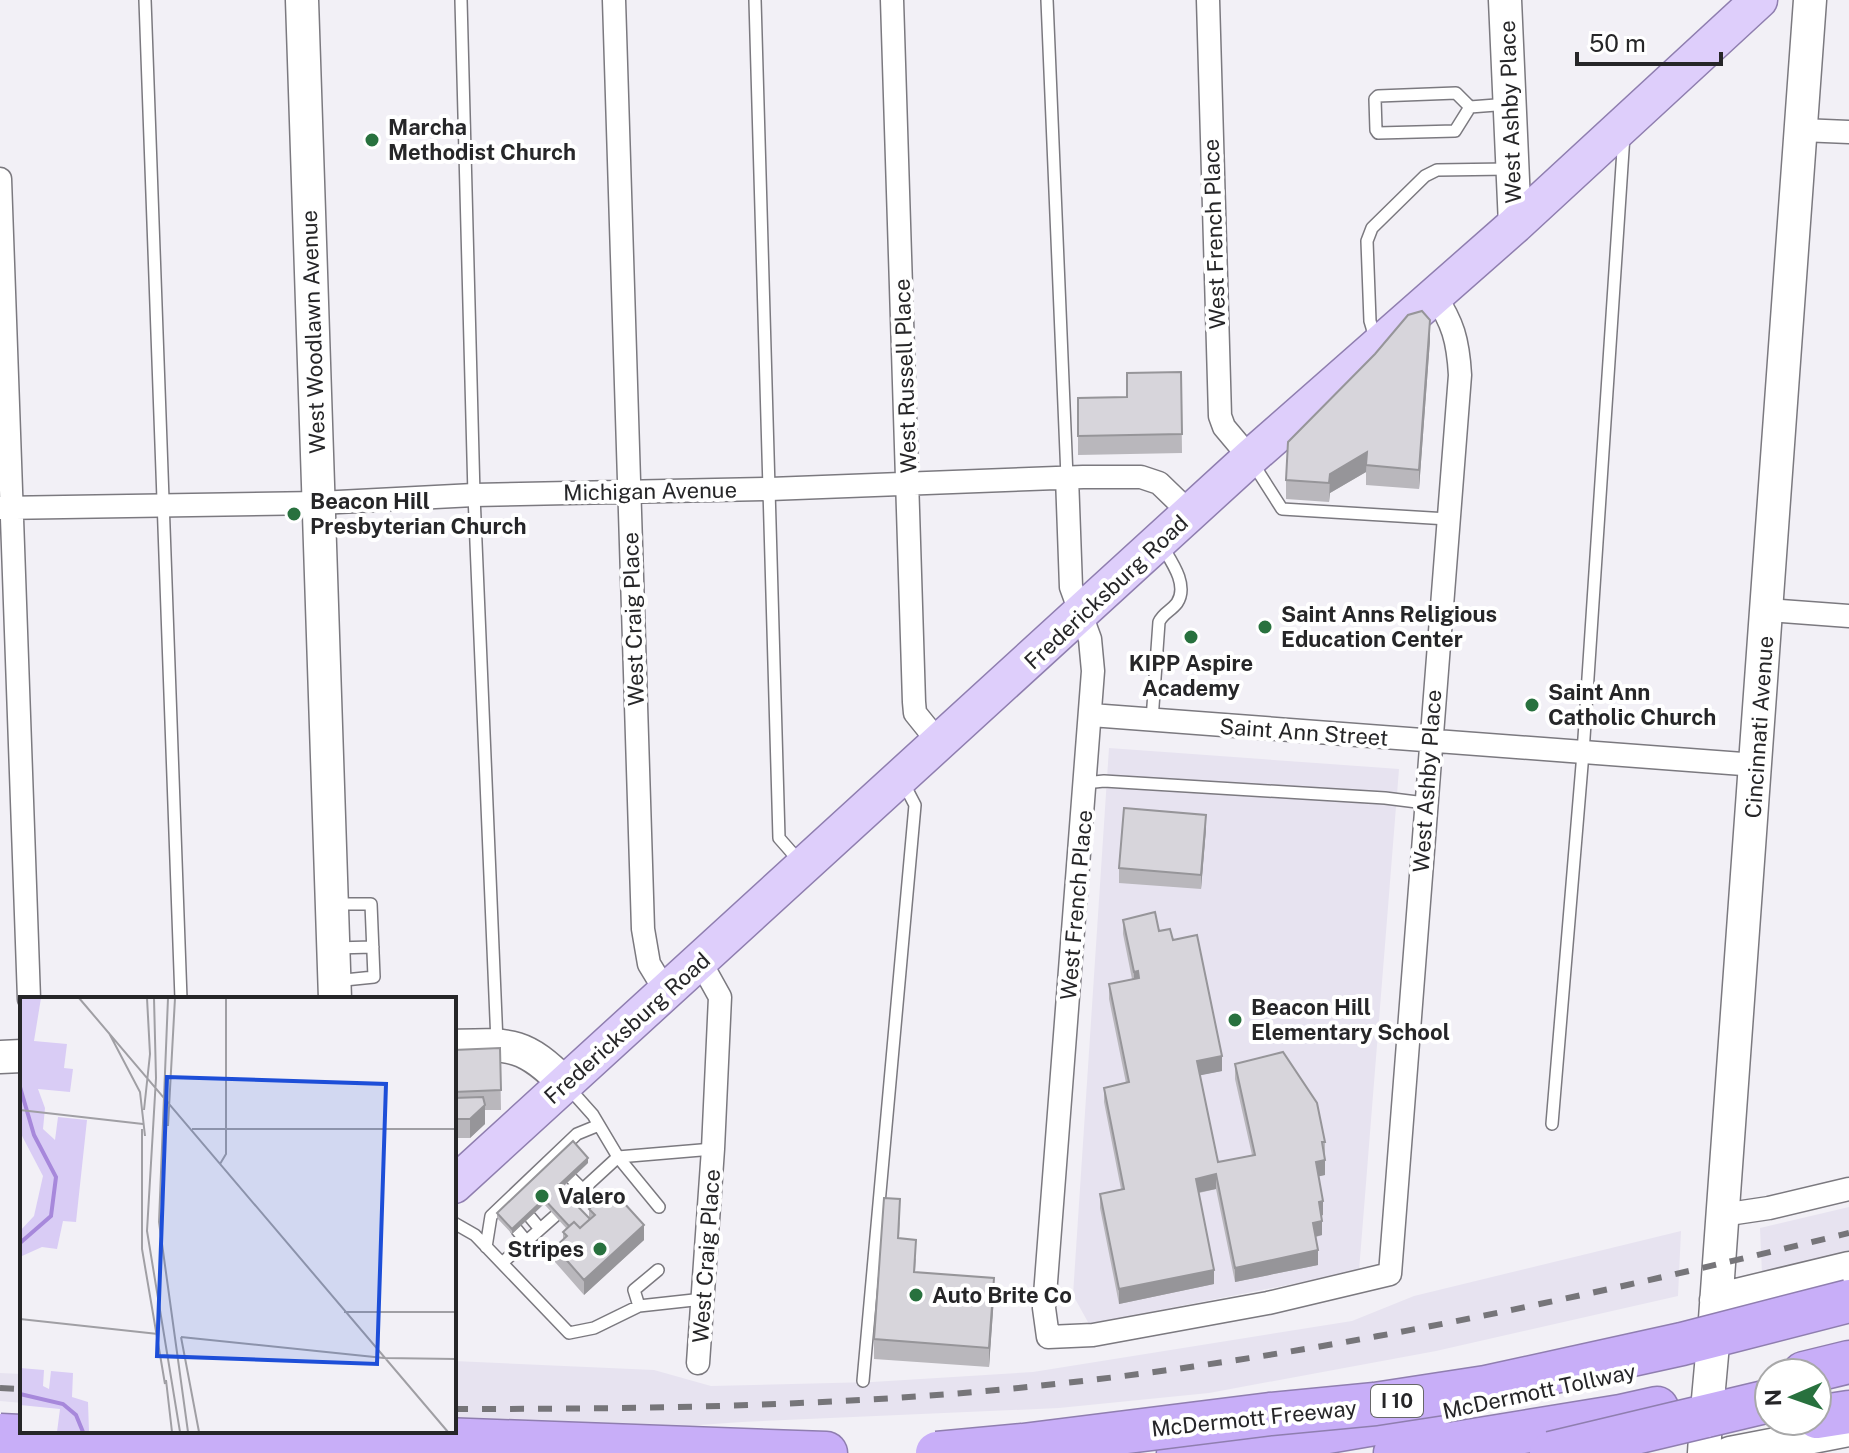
<svg xmlns="http://www.w3.org/2000/svg" width="1849" height="1453" font-family="'Public Sans',sans-serif">
  <style>
    .built { fill: #e7e3f0 }
    .lines { fill: none; stroke-linecap: round; stroke-linejoin: round }
    .lane-casing { stroke: #7b797f; stroke-width: 14 }
    .street-casing { stroke: #7b797f; stroke-width: 25 }
    .secondary-casing { stroke: #7b797f; stroke-width: 35 }
    .primary-casing { stroke: #8f7eaf; stroke-width: 39 }
    .highway-casing { stroke: #8f7eaf; stroke-width: 45 }
    .lane { stroke: #fff; stroke-width: 11 }
    .street { stroke: #fff; stroke-width: 22 }
    .secondary { stroke: #fff; stroke-width: 32 }
    .primary { stroke: #decefb; stroke-width: 36 }
    .highway { stroke: #c8aef8; stroke-width: 42 }
    .rail { stroke: #767579; stroke-width: 6; stroke-dasharray: 14 14; stroke-linecap: butt }
    .secondary-bridge-casing { stroke: #7b797f; stroke-width: 35; stroke-linecap: butt }
    .highway-bridge-casing { stroke: #8f7eaf; stroke-width: 45; stroke-linecap: butt }
    .secondary-bridge { stroke: #fff; stroke-width: 32 }
    .highway-bridge { stroke: #c8aef8; stroke-width: 42 }
    .wall { fill: #b9b7bc }
    .shaded-wall { fill: #969599 }
    .building { fill: #d7d5db; stroke: #969599; stroke-width: 2 }
    .poi-dot { fill: #28713e; stroke: #fff; stroke-width: 3 }
    .labels { text-anchor: middle; dominant-baseline: central; stroke-width: 8; stroke-linejoin: round; paint-order: stroke }
    .shield { fill: #fff; stroke: #676768; stroke-width: 2 }
    .shield-label { font-size: 20px; font-weight: bold; fill: #262628 }
    .street-label { font-size: 22px; fill: #262628; stroke: #fff }
    .poi-label { font-size: 22px; font-weight: bold; fill: #262628; stroke: #fff; text-anchor: start }
    .inset-river { fill: none; stroke: #a788db; stroke-width: 4 }
    .inset-road { fill: none; stroke: #a09fa4; stroke-width: 2 }
    .view { fill: #1d4ed8; fill-opacity: 0.15; stroke: #1d4ed8; stroke-width: 4 }
    .inset-edge { fill: none; stroke: #262628; stroke-width: 4 }
  </style>
  <rect width="100%" height="100%" fill="#f2f0f6"/>
  <!-- built -->
  <path class="built" d="M1109 748 1399 769 1359 1271 1089 1324 1073 1295Z
    M1849 1207V1253L1762 1274 1760 1228Z
    M1681 1231 1678 1296 1436 1351 1209 1393 1059 1408 742 1422 644 1429 454 1427V1361L654 1370 711 1386 872 1382 1033 1372 1352 1321 1414 1296Z
    M0 1373 22 1374V1403L0 1401Z"/>
  <g class="lines">
    <defs>
      <path id="lane" d="M145 0 181 999
        M461 0 474 495 497 1043
        M755 0 779 838 801 863
        M1047 0 1067 477
        M1470 107 1455 131 1378 133 1376 130 1375 99 1378 96 1456 93 1470 107 1509 104
        M1376 341 1370 321 1367 241 1372 228 1425 176 1437 170 1509 169
        M1252 462 1282 509 1448 519
        M1152 720 1159 622C1163 613 1171 611 1177 603 1189 585 1171 561 1162 546
        M1085 783 1104 781 1385 798 1425 803
        M333 904H371L374 977 335 981
        M334 948 373 947
        M568 1087 593 1115 618 1157 713 1149
        M1552 1124 1583 753 1624 135
        M572 1179 583 1190
        M569 1202 618 1157 659 1207
        M530 1217 540 1229
        M454 1223 475 1235 569 1333 594 1328 639 1306 703 1299
        M517 1230 526 1241
        M486 1247 491 1216 577 1134 599 1125
        M503 1262 555 1216
        M639 1306 634 1290 658 1270
        M863 1381 915 805 903 782"/>
      <path id="street" d="M614 0 643 929 649 964 666 992
        M892 0 914 702 915 713 940 744
        M1208 0 1220 416 1224 427 1250 458
        M1801 130 1849 132
        M0 179 29 999
        M1067 477 1071 587 1090 639 1093 671 1044 1308 1048 1337 1093 1335 1268 1303 1390 1274 1460 375C1458 340 1453 323 1434 294
        M0 508 319 503 474 495 770 489 1083 477H1141L1159 483 1190 513
        M1768 610 1849 616
        M1091 715 1756 765
        M1722 1215 1769 1208 1849 1189
        M698 1363 713 1149 720 997 700 961"/>
      <path id="secondary" d="M302 0 335 999
        M1505 0 1515 225
        M454 1046C510 1044 524 1042 565 1084
        M0 1057 22 1056
        M1716 1300 1849 1268
        M1714 1333 1810 0
        M1704 1453 1706 1421
        M1730 1453 1849 1430"/>
      <path id="primary" d="M454 1185 1250 458 1515 225 1759 0"/>
      <path id="highway" d="M1804 1373 1849 1362
        M1817 1417 1849 1412
        M336 1435 826 1453
        M1178 1453 1281 1440 1427 1415
        M1395 1453 1621 1416 1657 1408"/>
    </defs>
    <!-- lane casing -->
    <use href="#lane" class="lane-casing"/>
    <!-- street casing -->
    <use href="#street" class="street-casing"/>
    <!-- secondary casing -->
    <use href="#secondary" class="secondary-casing"/>
    <!-- primary casing -->
    <use href="#primary" class="primary-casing"/>
    <!-- highway casing -->
    <use href="#highway" class="highway-casing"/>
    <!-- lane -->
    <use href="#lane" class="lane"/>
    <!-- street -->
    <use href="#street" class="street"/>
    <!-- secondary -->
    <use href="#secondary" class="secondary"/>
    <!-- primary -->
    <use href="#primary" class="primary"/>
    <!-- highway -->
    <use href="#highway" class="highway"/>
    <!-- rail -->
    <path class="rail" d="M0 1388 22 1389
      M454 1409C620 1409 785 1407 950 1394 1254 1370 1553 1305 1849 1233"/>
    <defs>
      <path id="secondary-bridge" d="M1706 1421 1714 1333"/>
      <path id="highway-bridge" d="M0 1435 381 1453
        M937 1453 1023 1445 1270 1414 1375 1404 1486 1387 1682 1344 1849 1301
        M1551 1453 1769 1401"/>
    </defs>
    <!-- secondary-bridge casing -->
    <use href="#secondary-bridge" class="secondary-bridge-casing"/>
    <!-- highway-bridge casing -->
    <use href="#highway-bridge" class="highway-bridge-casing"/>
    <!-- secondary-bridge -->
    <use href="#secondary-bridge" class="secondary-bridge"/>
    <!-- highway-bridge -->
    <use href="#highway-bridge" class="highway-bridge"/>
  </g>
  <!-- wall -->
  <path class="wall" d="M1430 340 1419 489 1366 485V472L1330 493 1329 502 1286 499V480Z
    M1181 372 1182 453 1078 455V398L1127 397Z
    M1206 829 1201 889 1119 883V868Z
    M1123 920 1159 931 1173 940 1222 1071 1200 1075 1218 1162 1252 1155 1235 1079V1064L1325 1142V1175L1319 1176 1323 1215 1321 1216 1322 1235 1316 1237 1318 1265 1235 1282 1216 1189 1199 1193 1214 1284 1119 1304 1100 1208V1194L1121 1189 1104 1102V1088L1126 1083 1109 999V984L1132 979 1123 934Z
    M500 1048 501 1110H485V1124L470 1138H454V1050Z
    M588 1163 561 1189 589 1219V1209L644 1240 584 1295 555 1262V1247L563 1240V1232L566 1228 544 1204 512 1234 497 1218V1213Z
    M900 1219 899 1238 916 1259 915 1272 994 1297 989 1367 874 1359V1339Z"/>
  <!-- shaded-wall -->
  <path class="shaded-wall" d="M1430 320V340L1419 489V470Z
    M1367 452 1366 472 1330 493 1329 502 1330 474Z
    M1206 815V829L1201 889V875Z
    M1138 971V986L1134 987V972Z
    M1222 1056V1071L1197 1076V1061Z
    M485 1105V1124L470 1138V1119Z
    M588 1158V1163L558 1191V1186Z
    M1325 1160V1175L1316 1177V1162Z
    M1216 1174V1189L1196 1193V1179Z
    M544 1199V1204L512 1234V1229Z
    M1323 1201V1215L1319 1216V1202Z
    M1322 1221V1235L1313 1237V1223Z
    M644 1225V1240L584 1295V1280Z
    M1318 1250V1265L1235 1282V1268Z
    M1214 1270V1284L1119 1304V1289Z
    M994 1278V1297L989 1367V1348Z"/>
  <!-- building -->
  <path class="building" d="M1422 311 1430 320 1419 470 1366 465 1367 452 1330 474 1329 483 1286 480 1288 442 1375 354 1408 315Z
    M1181 372 1182 434 1078 436V398L1127 397V373Z
    M1124 808 1206 815 1201 875 1119 868Z
    M1155 912 1159 931 1170 929 1173 940 1197 935 1222 1056 1197 1061 1218 1162 1255 1155 1235 1064 1283 1052 1317 1103 1325 1142H1322L1325 1160 1316 1162 1323 1201 1319 1202 1322 1221 1313 1223 1318 1250 1235 1268 1216 1174 1196 1179 1214 1270 1119 1289 1100 1194 1124 1189 1104 1088 1129 1082 1109 984 1139 978 1138 971 1134 972 1123 920Z
    M500 1048 501 1090 454 1092V1050Z
    M483 1097 485 1105 470 1119H454V1098Z
    M573 1141 588 1158 558 1186 590 1219 580 1228 574 1222 569 1226 544 1199 512 1229 497 1213Z
    M614 1192 644 1225 584 1280 555 1247 567 1236 563 1232 574 1222 580 1228 595 1215 589 1209 600 1199 603 1202Z
    M884 1198 900 1199 898 1238 916 1240 914 1272 994 1278 989 1348 874 1339Z"/>
  <!-- markers -->
  <g class="poi-dot">
    <circle cx="372" cy="140" r="8"/>
    <circle cx="294" cy="514" r="8"/>
    <circle cx="1265" cy="627" r="8"/>
    <circle cx="1191" cy="637" r="8"/>
    <circle cx="1532" cy="705" r="8"/>
    <circle cx="1235" cy="1020" r="8"/>
    <circle cx="542" cy="1196" r="8"/>
    <circle cx="600" cy="1249" r="8"/>
    <circle cx="916" cy="1295" r="8"/>
  </g>
  <g class="labels">
    <!-- shield labels -->
    <rect class="shield" x="1371" y="1385" width="52" height="32" rx="6"/>
    <g class="shield-label">
      <text x="1397" y="1401">I 10</text>
    </g>
    <!-- street labels -->
    <g class="street-label">
      <text transform="translate(1510 112) rotate(-92)">West Ashby Place</text>
      <text transform="translate(1214 234) rotate(-92)">West French Place</text>
      <text transform="translate(313 332) rotate(-92)">West Woodlawn Avenue</text>
      <text transform="translate(905 376) rotate(-92)">West Russell Place</text>
      <text transform="translate(650 491) rotate(-1)">Michigan Avenue</text>
      <text transform="translate(1106 592) rotate(-43)">Fredericksburg Road</text>
      <text transform="translate(633 619) rotate(-92)">West Craig Place</text>
      <text transform="translate(1759 727) rotate(-86)">Cincinnati Avenue</text>
      <text transform="translate(1304 732) rotate(4)">Saint Ann Street</text>
      <text transform="translate(1427 781) rotate(-86)">West Ashby Place</text>
      <text transform="translate(1076 905) rotate(-85)">West French Place</text>
      <text transform="translate(627 1028) rotate(-42)">Fredericksburg Road</text>
      <text transform="translate(706 1256) rotate(-86)">West Craig Place</text>
      <text transform="translate(1539 1391) rotate(-12)">McDermott Tollway</text>
      <text transform="translate(1254 1418) rotate(-6)">McDermott Freeway</text>
    </g>
    <!-- poi labels -->
    <g class="poi-label">
      <text x="388" y="127">Marcha<tspan x="388" dy="25">Methodist Church</tspan></text>
      <text x="310" y="501">Beacon Hill<tspan x="310" dy="25">Presbyterian Church</tspan></text>
      <text x="1281" y="614">Saint Anns Religious<tspan x="1281" dy="25">Education Center</tspan></text>
      <text x="1191" y="663" text-anchor="middle">KIPP Aspire<tspan x="1191" dy="25">Academy</tspan></text>
      <text x="1548" y="692">Saint Ann<tspan x="1548" dy="25">Catholic Church</tspan></text>
      <text x="1251" y="1007">Beacon Hill<tspan x="1251" dy="25">Elementary School</tspan></text>
      <text x="558" y="1196">Valero</text>
      <text x="584" y="1249" text-anchor="end">Stripes</text>
      <text x="932" y="1295">Auto Brite Co</text>
    </g>
  </g>
  <!-- overview -->
  <g transform="translate(20 997)">
    <rect width="436" height="436" fill="#f2f0f6"/>
    <path d="M0 1H21L14 44 47 47 44 71 53 72 50 95 18 92 25 111 23 132 35 143 38 120 67 123 56 225 43 224 37 252 22 250 2 259 1 270 0 234 14 219 23 179 0 135ZM0 371 24 373 23 389 29 392 31 374 53 376 52 400 68 405 69 435H37L40 412 0 408Z" fill="#d9ccf5"/>
    <path class="inset-river" d="M0 90 14 138 36 180 31 219 0 246M0 397 43 407 56 418 63 435"/>
    <path class="inset-road" d="M59 1 428 435M134 1 136 81 127 234 160 435M148 1 139 225 168 435M89 36 120 95 125 139M0 113 123 127M124 113 130 57 127 1M148 129 155 1M122 132V252L145 387M172 132H436M200 167 206 157V1M324 315H436M0 322 138 337M161 340 364 361 436 362M161 340 179 435M146 383 152 435"/>
    <path class="view" d="M147 80 366 87 357 367 137 359Z"/>
    <rect width="436" height="436" class="inset-edge"/>
  </g>
  <!-- north arrow -->
  <g transform="translate(1793 1397) rotate(268)"><circle r="38" fill="#ffffff" stroke="#a8a8a9" stroke-width="2"/>
  <path d="M0-6L14 30L0 20L-14 30Z" fill="#28713e"/>
  <text y="-12" font-size="22" font-weight="bold" text-anchor="middle" fill="#262628">N</text>
  </g>
  <!-- scale -->
  <path d="M1577 52v12h144v-12" fill="none" stroke="#262628" stroke-width="4"/>
  <text x="1589" y="52" font-size="24" fill="#262628" stroke="#ffffff" stroke-width="6" paint-order="stroke">50 m</text>
</svg>
